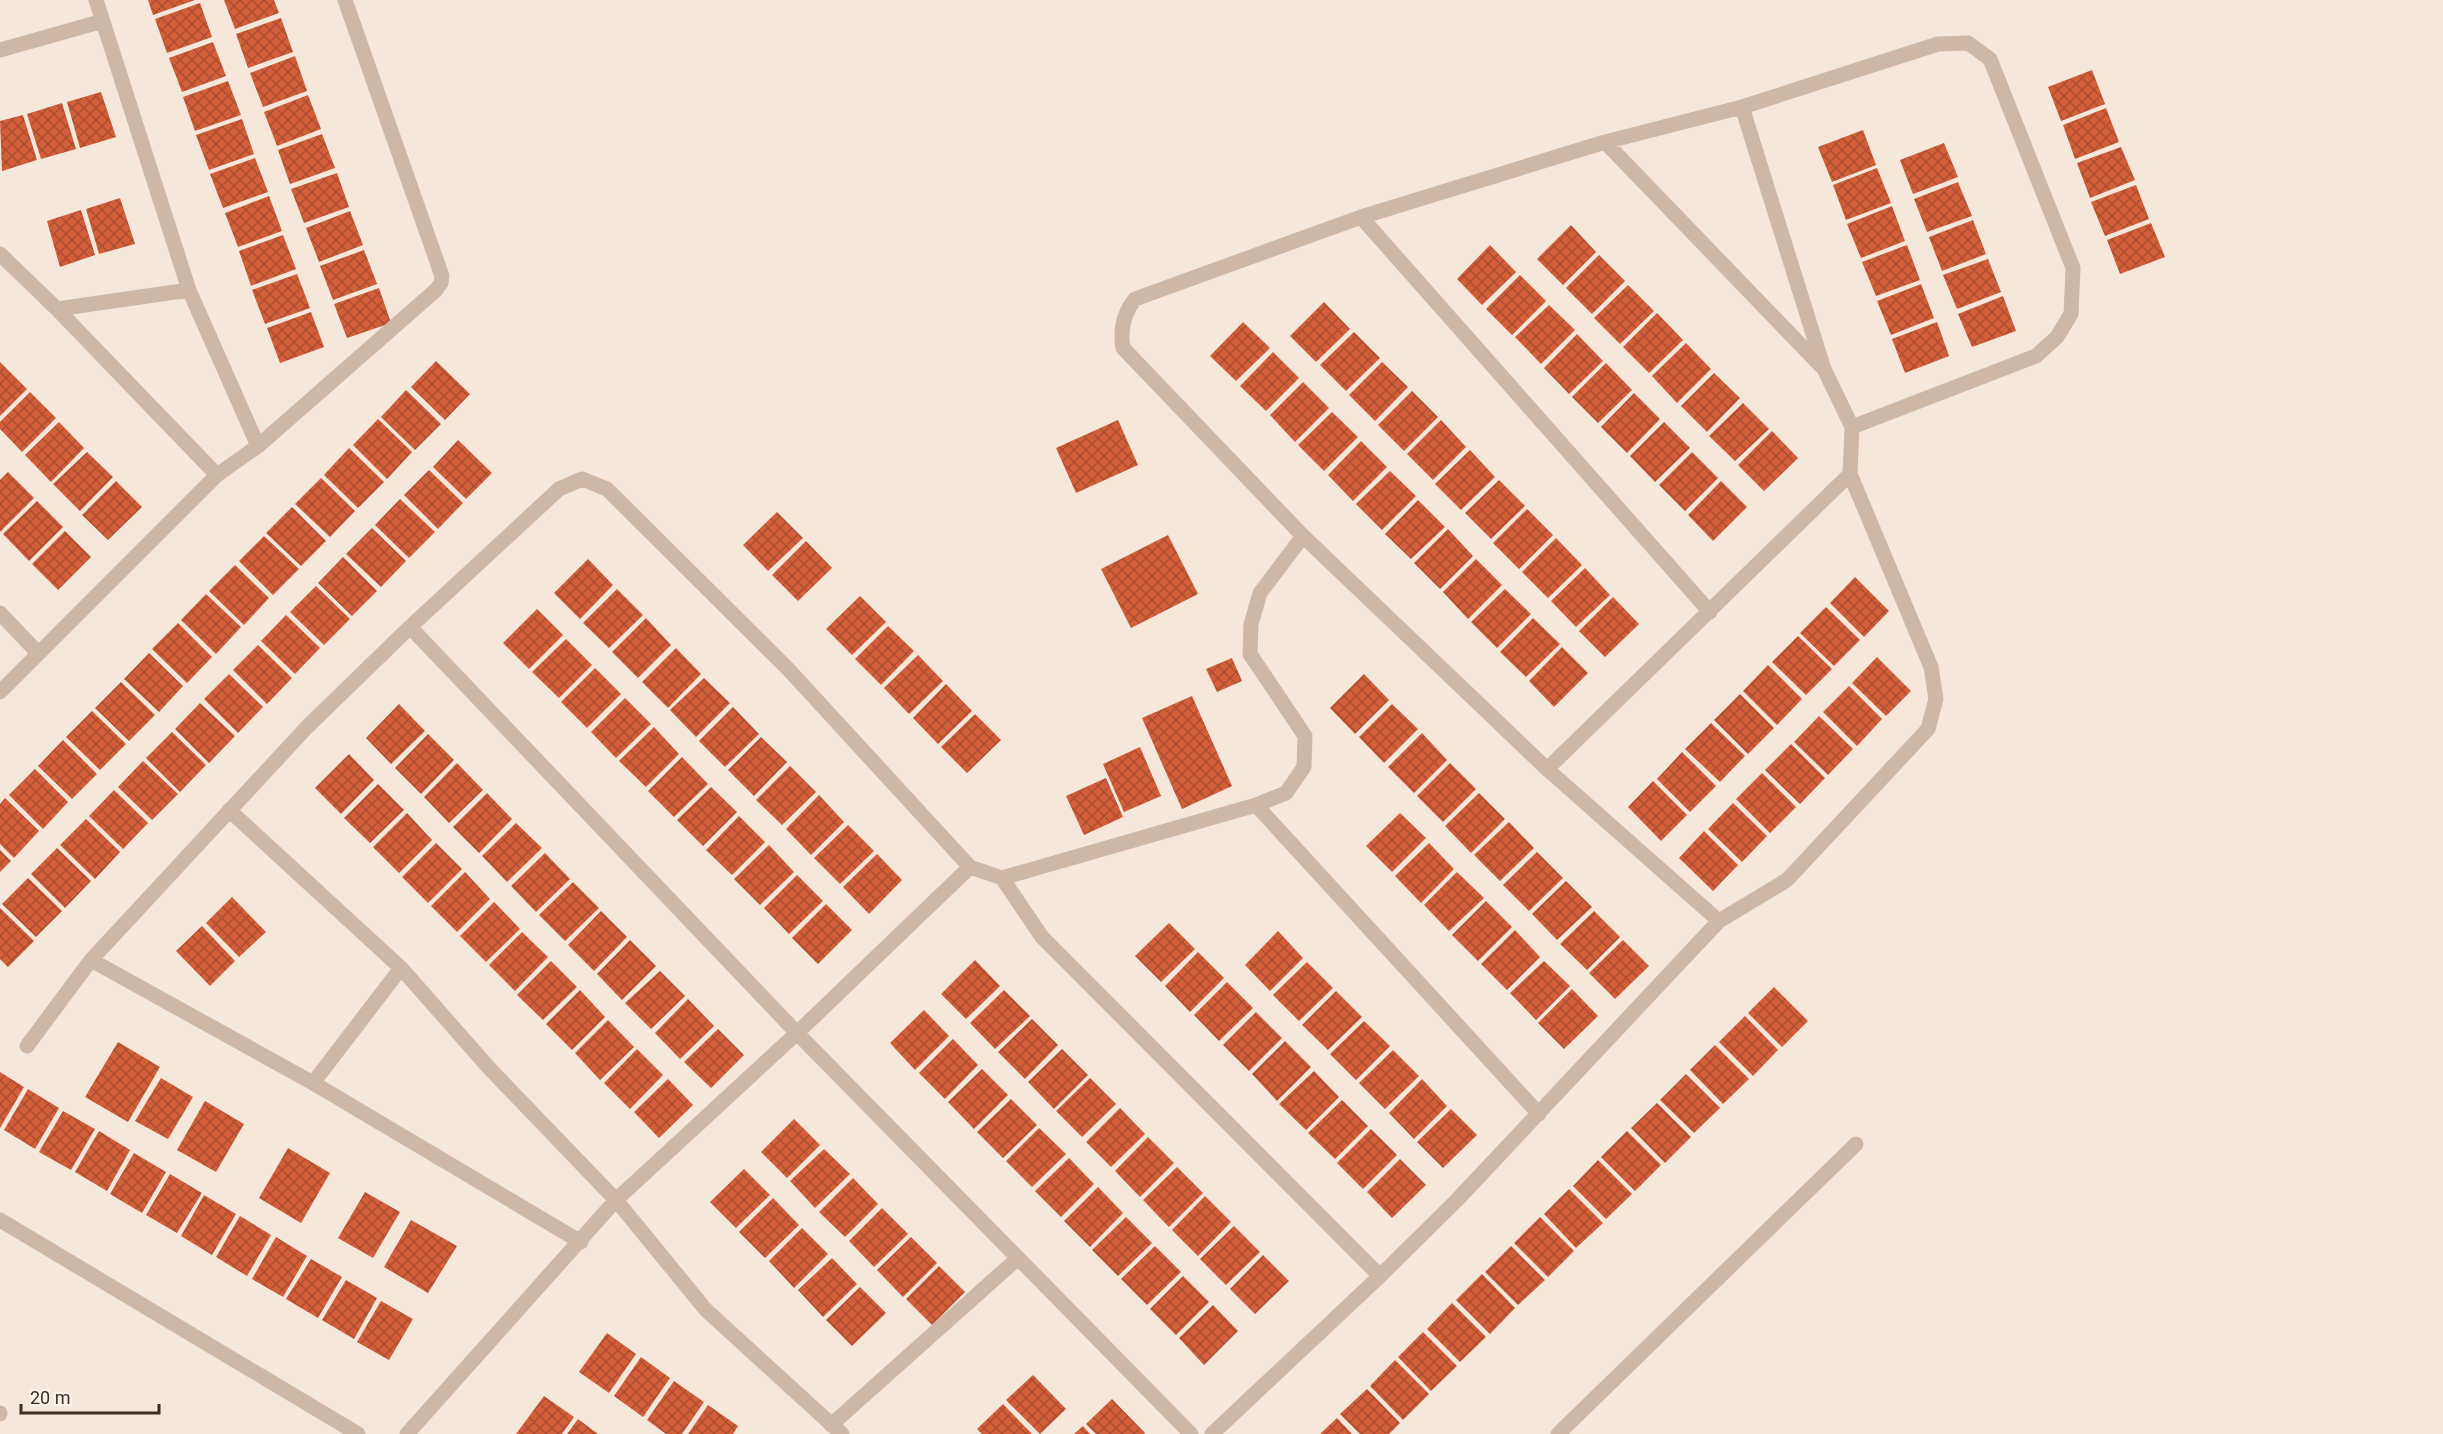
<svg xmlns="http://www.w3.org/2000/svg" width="2443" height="1434" font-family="Roboto,sans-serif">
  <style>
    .building { fill: url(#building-cross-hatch) }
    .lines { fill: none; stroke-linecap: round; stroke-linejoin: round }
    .minor { stroke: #ceb8a5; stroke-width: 15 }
  </style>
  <defs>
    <pattern id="building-cross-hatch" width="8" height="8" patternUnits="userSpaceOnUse" patternTransform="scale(1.5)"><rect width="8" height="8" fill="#d35e3a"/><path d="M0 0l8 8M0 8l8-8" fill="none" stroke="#ac4e31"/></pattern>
  </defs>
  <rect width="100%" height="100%" fill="#f5e8db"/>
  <!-- building -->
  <path class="building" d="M148 0H195L153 15Z
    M224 0H274L279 13 235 29Z
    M200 3 212 37 167 53 155 19Z
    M281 18 293 52 248 68 236 34Z
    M213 42 226 76 182 92 169 58Z
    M295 56 307 91 263 107 250 73Z
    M2092 70 2105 104 2061 121 2048 87Z
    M228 81 241 115 195 131 183 97Z
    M101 92 116 137 80 148 67 102Z
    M308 95 321 129 277 146 264 112Z
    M62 103 76 149 41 159 27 114Z
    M2106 108 2119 142 2075 159 2063 125Z
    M23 115 37 160 2 171 0 121Z
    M242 119 254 154 209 170 196 135Z
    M1863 130 1876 165 1832 182 1818 147Z
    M322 134 335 168 290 184 278 150Z
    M1944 143 1958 177 1913 194 1900 160Z
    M2121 147 2135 180 2090 198 2077 163Z
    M255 158 268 192 223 208 210 174Z
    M1877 168 1891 203 1846 220 1833 185Z
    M337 173 349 207 304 223 291 189Z
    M1958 182 1972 216 1927 232 1914 199Z
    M2136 185 2149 219 2105 236 2091 202Z
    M269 196 282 231 238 247 225 213Z
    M120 198 135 244 99 254 86 209Z
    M1892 206 1905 241 1861 258 1847 224Z
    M81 210 95 255 60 267 47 221Z
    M350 211 363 245 319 262 306 228Z
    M1973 220 1986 254 1942 271 1929 237Z
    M2151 223 2165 257 2120 274 2107 240Z
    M1571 225 1596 252 1563 285 1537 259Z
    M283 235 296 269 251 286 239 251Z
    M1490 245 1516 272 1482 305 1457 279Z
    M1907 245 1920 280 1876 296 1862 262Z
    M364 250 377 284 333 300 320 266Z
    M1599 255 1625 281 1592 314 1566 288Z
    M1988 259 2001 292 1957 309 1943 275Z
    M297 274 310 308 265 324 252 290Z
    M1520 275 1546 301 1512 335 1486 309Z
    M1921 284 1934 318 1891 335 1877 301Z
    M1628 285 1654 311 1620 344 1594 318Z
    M379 288 391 323 347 338 334 304Z
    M2003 296 2016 331 1972 347 1958 314Z
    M1324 302 1350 329 1316 362 1290 336Z
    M1549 305 1575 330 1541 364 1515 337Z
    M311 312 324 347 280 363 267 328Z
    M1657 313 1683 340 1649 373 1623 347Z
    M1243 322 1270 348 1236 381 1210 356Z
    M1937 322 1949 356 1905 373 1892 339Z
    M1354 332 1380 358 1346 391 1320 365Z
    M1577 334 1603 361 1569 394 1544 368Z
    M1686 343 1711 369 1677 403 1652 376Z
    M1273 352 1299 378 1266 411 1240 386Z
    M436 361 470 394 445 420 411 387Z
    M0 362 27 389 0 416Z
    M1382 362 1408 387 1375 421 1349 395Z
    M1606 363 1632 390 1598 423 1572 397Z
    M1714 373 1740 398 1707 432 1681 406Z
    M1303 382 1329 408 1295 442 1270 415Z
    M406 390 441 424 415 450 381 417Z
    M1412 391 1438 417 1404 451 1378 425Z
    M30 392 56 418 22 452 0 429V422Z
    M1634 393 1660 419 1627 453 1601 427Z
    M1743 403 1769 429 1735 461 1709 436Z
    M1332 412 1358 437 1324 471 1298 445Z
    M378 419 412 452 387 479 353 445Z
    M1118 420 1138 465 1076 493 1056 448Z
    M1441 420 1466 447 1433 480 1407 454Z
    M59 422 84 448 51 482 25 455Z
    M1664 422 1690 448 1655 482 1630 456Z
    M1772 431 1798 458 1764 491 1738 465Z
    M458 440 492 473 466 499 433 467Z
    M1361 441 1387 467 1353 501 1328 475Z
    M349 448 384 482 358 508 324 475Z
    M1470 450 1495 477 1461 510 1435 484Z
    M87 452 113 477 80 511 53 484Z
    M1692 452 1718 478 1685 511 1659 485Z
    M429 470 463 503 438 529 404 495Z
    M1390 471 1416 496 1382 530 1356 504Z
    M8 472 34 498 0 532V480Z
    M321 478 355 511 330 537 295 504Z
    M1499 480 1525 506 1491 539 1465 513Z
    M116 481 142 507 108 540 82 515Z
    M1721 481 1747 507 1713 541 1688 515Z
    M400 499 435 532 409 558 375 525Z
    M1418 500 1445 527 1411 559 1385 534Z
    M37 501 63 527 29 561 3 534Z
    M292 507 326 541 301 566 266 533Z
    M1527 509 1553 535 1519 569 1493 543Z
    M777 512 803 538 768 571 743 545Z
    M372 528 406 561 381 587 346 554Z
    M1448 529 1473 556 1440 589 1414 563Z
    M65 531 91 557 58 590 32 564Z
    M1168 535 1198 594 1131 628 1101 569Z
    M264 536 299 569 273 595 239 561Z
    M1556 538 1582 565 1548 598 1522 572Z
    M806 541 832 568 798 601 772 575Z
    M343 557 377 591 352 616 318 583Z
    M588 559 613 585 580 619 554 593Z
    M1476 559 1502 585 1468 619 1443 592Z
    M235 565 269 598 244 625 209 591Z
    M1585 568 1610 595 1576 627 1551 601Z
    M1855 577 1889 611 1864 637 1830 603Z
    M316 586 350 619 324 645 290 612Z
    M617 589 643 615 609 648 583 623Z
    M1505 589 1531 614 1497 648 1471 622Z
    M206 594 241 627 216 654 181 620Z
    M860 596 886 622 852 655 826 629Z
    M1613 597 1639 624 1605 657 1579 631Z
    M1826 607 1860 640 1834 666 1800 633Z
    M537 609 563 635 529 669 503 643Z
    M286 615 320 648 295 674 261 641Z
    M646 618 671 645 638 678 612 652Z
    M1533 618 1560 644 1526 677 1500 652Z
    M178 623 212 657 187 683 152 649Z
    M888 626 914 651 881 685 855 659Z
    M1798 636 1832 669 1806 695 1772 662Z
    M566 639 592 665 559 698 532 672Z
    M258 645 292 678 267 704 233 670Z
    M1562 647 1588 673 1554 707 1529 681Z
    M676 648 701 674 668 708 642 682Z
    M149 653 183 686 159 712 124 679Z
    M918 655 943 681 909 714 884 688Z
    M1877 657 1911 691 1886 716 1852 683Z
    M1232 658 1242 681 1217 692 1206 669Z
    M1768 665 1802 699 1777 725 1743 691Z
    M595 668 621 694 587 728 561 702Z
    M229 674 263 707 238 733 204 699Z
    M1364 674 1389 700 1355 734 1330 708Z
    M704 678 730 703 696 737 670 710Z
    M121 682 155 715 129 741 95 708Z
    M946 684 972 711 938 744 913 718Z
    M1849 686 1882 719 1857 746 1823 712Z
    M1740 694 1774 728 1748 754 1714 720Z
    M1192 696 1232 786 1182 809 1142 718Z
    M625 698 651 724 616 758 591 732Z
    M200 703 235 736 209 763 175 729Z
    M399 704 425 731 391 764 366 738Z
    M1392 704 1418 729 1384 763 1359 737Z
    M733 707 759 734 725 767 699 741Z
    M92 711 126 744 100 770 66 737Z
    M975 714 1001 740 967 773 941 747Z
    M1819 716 1853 749 1828 775 1794 742Z
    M1711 723 1745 756 1720 782 1685 749Z
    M654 727 679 754 646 787 619 761Z
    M172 732 206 765 180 792 146 758Z
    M1422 733 1447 760 1414 793 1388 767Z
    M428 734 454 760 421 794 395 768Z
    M761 737 787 762 754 796 728 770Z
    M63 740 97 774 72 799 38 766Z
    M1791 744 1825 778 1800 804 1765 770Z
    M1140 747 1161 796 1124 812 1103 764Z
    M1682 752 1716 786 1690 812 1657 779Z
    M349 754 374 780 341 814 315 788Z
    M682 757 708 784 674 817 648 791Z
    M143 761 178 794 152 820 118 787Z
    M457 763 483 790 449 823 424 797Z
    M1450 763 1476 789 1443 822 1417 796Z
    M790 766 816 792 782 825 756 800Z
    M35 769 68 802 43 829 9 795Z
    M1762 773 1796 807 1770 833 1736 799Z
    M1106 778 1123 817 1084 835 1066 796Z
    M1653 781 1687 815 1661 841 1628 807Z
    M378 784 404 810 370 843 344 818Z
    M711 787 737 812 703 846 677 820Z
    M114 790 148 823 123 849 89 816Z
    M487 793 512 819 479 853 453 827Z
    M1479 793 1505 819 1471 853 1445 826Z
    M819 795 844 822 811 855 786 829Z
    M5 798 39 831 14 858 0 844V804Z
    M1733 803 1767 836 1742 862 1708 829Z
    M407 813 432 840 399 873 373 847Z
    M1400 813 1426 838 1392 872 1366 846Z
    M739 816 765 842 732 875 706 850Z
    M86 819 120 852 95 879 60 845Z
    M1509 822 1534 848 1500 881 1474 855Z
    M516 823 542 848 507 882 482 856Z
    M848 825 874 851 840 884 814 858Z
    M1704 831 1738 865 1713 891 1679 858Z
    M436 843 462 869 428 903 402 877Z
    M1429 843 1454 869 1421 903 1395 876Z
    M769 845 794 872 760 905 734 879Z
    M57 848 91 881 65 908 31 874Z
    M0 850 11 861 0 872Z
    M1537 852 1563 878 1529 911 1503 885Z
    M545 853 570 879 536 912 511 886Z
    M877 854 902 880 869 914 843 887Z
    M465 872 490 899 457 932 431 906Z
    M1457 872 1484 898 1449 931 1424 905Z
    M797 875 823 901 789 934 764 908Z
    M28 878 62 911 36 937 2 904Z
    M1566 881 1592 907 1557 940 1532 914Z
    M573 882 599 908 565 941 539 915Z
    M232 897 266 932 239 957 206 923Z
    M1486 901 1512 927 1478 961 1452 935Z
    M494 902 520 929 486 962 460 936Z
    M826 904 852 930 818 964 792 938Z
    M0 908 34 941 8 967 0 959Z
    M601 911 627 937 594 971 568 945Z
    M1594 911 1620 937 1587 970 1560 944Z
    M1169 923 1195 949 1161 982 1135 956Z
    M202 926 235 961 210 986 176 951Z
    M1515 930 1540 957 1507 990 1481 964Z
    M1278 931 1303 958 1270 991 1245 965Z
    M522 932 548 957 515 991 489 965Z
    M630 940 656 966 622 1000 597 974Z
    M1623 940 1649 966 1615 999 1589 973Z
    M1198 952 1224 978 1190 1012 1165 986Z
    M975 960 1000 986 966 1019 941 994Z
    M551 961 577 987 543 1020 517 995Z
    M1544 961 1570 986 1536 1020 1510 993Z
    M1307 962 1333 988 1299 1021 1273 995Z
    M660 971 685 996 651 1029 625 1003Z
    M1227 982 1253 1008 1219 1041 1194 1015Z
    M1774 987 1808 1021 1782 1047 1748 1013Z
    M1572 989 1598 1016 1564 1049 1538 1023Z
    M580 990 605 1017 572 1050 546 1024Z
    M1004 990 1030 1016 995 1049 970 1023Z
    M1336 991 1362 1017 1328 1050 1302 1025Z
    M688 999 714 1026 680 1059 655 1033Z
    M924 1010 949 1036 915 1070 890 1043Z
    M1256 1012 1282 1038 1249 1071 1223 1045Z
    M1745 1016 1778 1050 1753 1076 1719 1042Z
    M1032 1019 1058 1045 1025 1079 998 1052Z
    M608 1020 634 1047 600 1080 575 1053Z
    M1364 1021 1390 1046 1356 1080 1330 1054Z
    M718 1029 744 1055 711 1088 684 1062Z
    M953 1039 978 1065 945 1099 919 1073Z
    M1285 1041 1311 1067 1277 1101 1252 1074Z
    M118 1042 160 1067 128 1122 85 1097Z
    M1715 1045 1749 1079 1723 1104 1690 1070Z
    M637 1049 663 1075 630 1109 604 1083Z
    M1062 1049 1088 1075 1054 1109 1028 1082Z
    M1393 1050 1419 1076 1385 1109 1359 1083Z
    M982 1069 1008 1095 974 1129 948 1102Z
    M1314 1071 1339 1097 1306 1130 1279 1104Z
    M0 1072 24 1087 0 1128Z
    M1686 1074 1720 1108 1694 1133 1660 1100Z
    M161 1078 193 1097 168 1139 135 1121Z
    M1090 1078 1116 1104 1082 1137 1056 1111Z
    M668 1079 693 1105 659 1138 634 1112Z
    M1422 1079 1447 1106 1414 1139 1389 1113Z
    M28 1089 59 1108 35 1149 4 1130Z
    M1011 1099 1037 1125 1003 1158 977 1132Z
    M1342 1100 1368 1126 1335 1159 1308 1133Z
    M205 1101 244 1124 216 1172 177 1150Z
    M1657 1103 1691 1137 1665 1163 1631 1128Z
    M1120 1108 1145 1134 1111 1167 1086 1142Z
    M1451 1109 1477 1135 1443 1168 1417 1142Z
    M63 1111 95 1129 71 1170 39 1152Z
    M794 1119 820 1145 787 1178 761 1152Z
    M1039 1128 1066 1154 1032 1187 1006 1161Z
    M1371 1129 1397 1155 1363 1189 1337 1163Z
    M99 1131 130 1150 107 1191 75 1172Z
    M1627 1131 1661 1165 1635 1191 1601 1157Z
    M1148 1137 1174 1163 1140 1197 1115 1171Z
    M288 1148 330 1173 301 1223 259 1198Z
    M824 1149 850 1174 815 1208 790 1181Z
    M134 1153 166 1172 142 1213 110 1194Z
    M1069 1158 1094 1184 1061 1217 1035 1191Z
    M1400 1159 1426 1185 1392 1218 1367 1192Z
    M1598 1160 1632 1194 1606 1219 1573 1186Z
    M1177 1167 1203 1193 1169 1227 1143 1200Z
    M744 1169 770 1195 736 1228 710 1202Z
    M170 1174 202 1193 177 1233 146 1215Z
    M853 1178 878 1204 845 1237 819 1212Z
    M1098 1187 1123 1213 1090 1247 1064 1221Z
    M1569 1189 1603 1223 1576 1248 1544 1214Z
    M365 1192 400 1212 373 1258 338 1238Z
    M204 1195 236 1214 212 1255 181 1236Z
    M1205 1196 1231 1222 1198 1256 1172 1230Z
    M773 1198 799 1225 765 1258 739 1232Z
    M882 1208 908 1234 874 1267 849 1241Z
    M240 1216 271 1235 247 1276 216 1257Z
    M1126 1217 1152 1243 1118 1276 1092 1250Z
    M1540 1217 1574 1251 1548 1277 1514 1243Z
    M411 1220 457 1246 428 1293 384 1267Z
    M1234 1226 1260 1252 1226 1285 1200 1259Z
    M802 1228 828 1254 794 1288 769 1261Z
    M276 1237 307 1256 283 1297 252 1279Z
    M911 1237 937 1263 903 1297 877 1270Z
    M1155 1246 1181 1272 1147 1305 1121 1279Z
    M1511 1246 1545 1280 1518 1305 1485 1272Z
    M1263 1255 1289 1281 1255 1314 1230 1289Z
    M832 1258 857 1284 823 1317 798 1290Z
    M311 1259 342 1277 318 1318 286 1299Z
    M939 1266 965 1292 932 1325 906 1299Z
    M1482 1274 1515 1308 1490 1334 1456 1300Z
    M1183 1276 1209 1302 1176 1335 1150 1309Z
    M346 1280 377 1298 354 1339 322 1320Z
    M860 1287 886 1313 852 1346 826 1320Z
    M381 1301 413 1319 389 1360 357 1342Z
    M1452 1303 1486 1337 1460 1362 1427 1329Z
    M1213 1305 1238 1331 1204 1365 1179 1338Z
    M1423 1332 1457 1366 1431 1391 1398 1357Z
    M607 1333 636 1354 609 1393 579 1372Z
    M641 1357 670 1378 643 1417 614 1396Z
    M1395 1360 1429 1394 1403 1420 1370 1386Z
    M1033 1375 1066 1409 1040 1434 1006 1400Z
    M674 1381 704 1402 682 1434H666L647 1420Z
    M1367 1389 1400 1423 1389 1434H1360L1340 1414Z
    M544 1396 574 1417 562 1434H516Z
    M1112 1399 1145 1433 1144 1434H1096L1086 1424Z
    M1003 1404 1032 1434H982L977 1429Z
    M708 1405 738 1426 733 1434H688Z
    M1337 1418 1352 1434H1320Z
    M578 1419 598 1434H567Z
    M1083 1426 1090 1434H1074Z"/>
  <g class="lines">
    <!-- minor -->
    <path class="minor" d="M96 0 189 290 258 446
      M0 50 103 21
      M1605 142 1821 366
      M1361 217 1710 612
      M0 254 57 309 217 475 258 446 436 290 441 283 442 276 345 0
      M57 309 189 290
      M0 613 38 653
      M410 627 797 1033 1191 1434
      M0 692 217 475
      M1547 769 1850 474
      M1256 805 1539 1114
      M229 810 401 968 490 1069 616 1200 706 1310 842 1434
      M1002 878 1042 937 1380 1276
      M1719 921 1547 769 1303 536 1123 348C1120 330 1123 314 1135 299L1361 217 1605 142 1742 107 1938 44 1968 43 1990 59 2073 268 2071 314 2057 337 2036 356 1852 427
      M91 960 313 1083 581 1242
      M27 1046 91 960 307 727 410 627 559 489 582 479 607 489 789 670 970 867
      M313 1083 401 968
      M0 1220 358 1434
      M0 1414V1413
      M831 1425 1017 1259
      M407 1434 616 1200 797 1033 970 867 1002 878 1256 805 1286 793 1304 767 1305 736 1250 654 1251 624 1260 593 1303 536
      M1212 1434 1380 1276 1457 1200 1719 921 1787 880 1928 729 1936 699 1931 667 1850 474 1852 427 1824 369 1742 107
      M1558 1434 1856 1144"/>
  </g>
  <!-- scale -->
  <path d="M21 1404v9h138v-9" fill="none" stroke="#392d27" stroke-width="3"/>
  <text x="30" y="1404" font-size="18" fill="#392d27" stroke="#fcf2e8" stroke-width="4.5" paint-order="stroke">20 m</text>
</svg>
